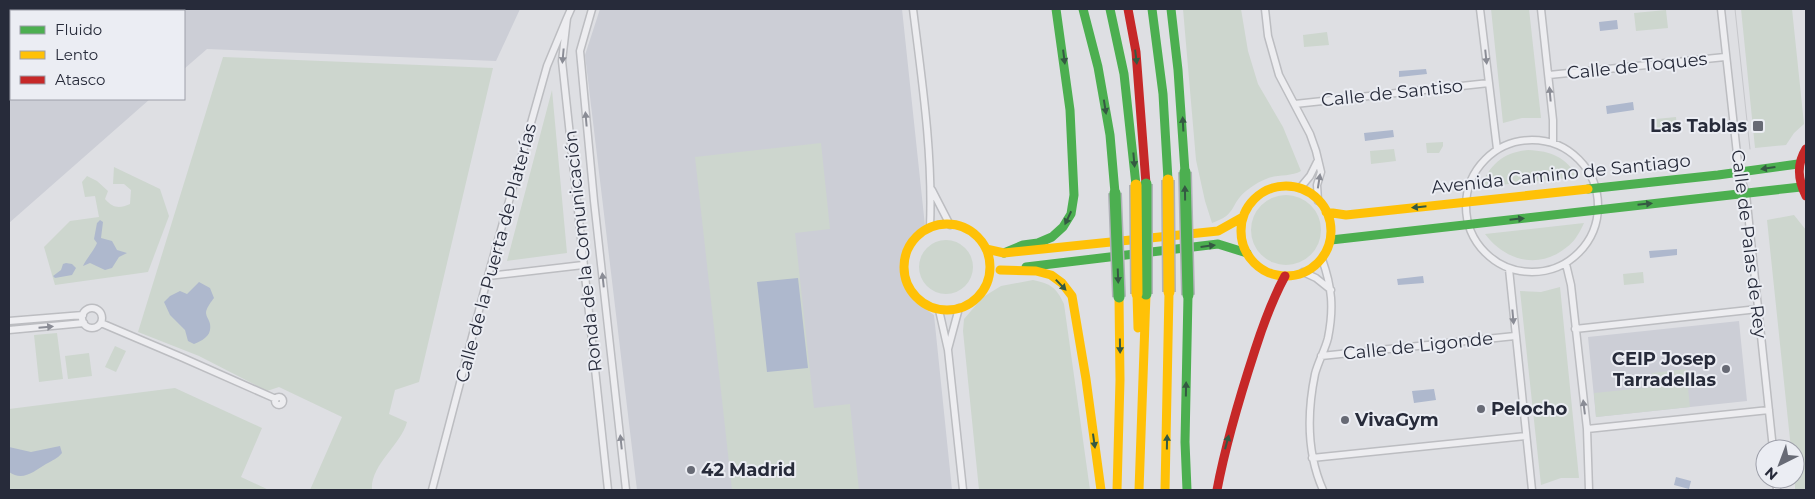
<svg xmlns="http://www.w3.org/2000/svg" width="1815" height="499" font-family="Montserrat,sans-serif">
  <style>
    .built { fill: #ccced6 }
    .green { fill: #cdd6ce }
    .water { fill: #aeb8cd }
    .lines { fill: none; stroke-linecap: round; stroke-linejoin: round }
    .street-casing { stroke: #bcbdc1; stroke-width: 9 }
    .street { stroke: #ededf0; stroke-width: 6 }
    .fast { stroke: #4caf50; stroke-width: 9 }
    .slow { stroke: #ffc107; stroke-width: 9 }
    .jam { stroke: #c62828; stroke-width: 9 }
    .tram { stroke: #c6c7cb; stroke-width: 1 }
    .fast-bridge-casing { stroke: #b0b2b8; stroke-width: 14; stroke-linecap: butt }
    .slow-bridge-casing { stroke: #b0b2b8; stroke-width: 14; stroke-linecap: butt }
    .fast-bridge { stroke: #4caf50; stroke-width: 11 }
    .slow-bridge { stroke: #ffc107; stroke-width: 11 }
    .oneway { fill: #8a8c95 }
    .oneway2 { fill: #345942 }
    .poi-dot { fill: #676a75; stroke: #ebedf3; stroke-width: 2 }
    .labels { text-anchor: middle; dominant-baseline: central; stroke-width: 4; stroke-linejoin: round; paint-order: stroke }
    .street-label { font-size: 18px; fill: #272b3a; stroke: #ebedf3 }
    .poi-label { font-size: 18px; font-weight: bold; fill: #272b3a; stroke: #ebedf3; text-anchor: start }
  </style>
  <rect width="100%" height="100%" fill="#dedfe3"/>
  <!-- built -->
  <path class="built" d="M9 9H520L496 61 207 49 184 69V11H11V99H150L9 223Z
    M600 9H902L925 226 906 249 905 282 914 301 934 315 952 490H637L585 55Z
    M1739 321 1747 401 1596 417 1588 337Z"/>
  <!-- green -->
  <path class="green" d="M1183 9H1241L1248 51 1258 84 1283 127 1301 171C1291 177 1277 174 1266 179 1260 181 1251 187 1246 191 1229 205 1238 214 1212 223L1205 201 1196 160Z
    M1491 9H1529L1541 118H1522L1503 123Z
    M1741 9H1792L1804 124 1794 133 1786 145 1755 148Z
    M1666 10 1668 28 1636 31 1634 13Z
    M1327 32 1329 45 1304 47 1303 35Z
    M223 57 493 68 419 382 395 390 389 414 407 422C401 445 370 465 372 490H310L342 417 279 387 267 391 199 356 138 332Z
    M552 90 567 253 507 261Z
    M1676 117 1677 128 1657 130 1656 119Z
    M1443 142V146L1439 153H1427L1426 143Z
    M821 143 830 229 795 233 814 408 850 404 859 490H732L695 157Z
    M1394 149 1396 161 1371 164 1370 151Z
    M1528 150C1552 151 1565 157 1578 177L1480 187C1490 165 1503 152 1528 150Z
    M114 167 160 189 169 216 148 272 55 285 44 247 70 221 99 217 95 196 85 197 82 182 87 176 97 181 108 191 105 199C113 208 119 209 130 204L131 190 124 184H113Z
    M1251 230a35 35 0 1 1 70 0a35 35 0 1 1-70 0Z
    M1794 215 1806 230V490H1795V449H1791L1767 220Z
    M1584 223C1582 227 1580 232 1577 236 1573 243 1566 248 1560 252 1533 269 1503 258 1485 234Z
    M919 267a27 27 0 1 1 54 0a27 27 0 1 1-54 0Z
    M1643 272 1644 283 1624 285 1623 274Z
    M1033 280C1051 284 1056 287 1064 304L1090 490H979L963 331 964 319 983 297 1001 286Z
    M1560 287 1579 478H1561L1541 485 1520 291 1541 292Z
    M57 333 63 379 39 382 34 335Z
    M115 346 126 351 116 372 105 367Z
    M89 353 92 376 68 379 65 356Z
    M1686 369 1690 407 1596 417 1594 393 1654 387 1652 373Z
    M175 388 262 428 241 477 269 490H9V409Z"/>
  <!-- water -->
  <path class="water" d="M1617 20 1618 29 1600 31 1599 22Z
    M1426 69 1427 74 1399 77V71Z
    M1633 102 1634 110 1607 114 1606 106Z
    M1393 130 1394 137 1365 141 1364 133Z
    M100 220 103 222 101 238 112 241 117 250 127 253 119 257 112 268 105 270 90 263 83 266C86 259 95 249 97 243L94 239 97 223Z
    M1677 249V255L1650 258 1649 251Z
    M66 263 72 264 76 268 72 275 55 278 53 276 61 270 63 264Z
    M1423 276 1424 283 1398 285 1397 279Z
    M798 278 808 368 767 372 757 282Z
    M199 282 210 288 214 298C211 302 207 307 206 312 206 317 209 319 210 324 212 336 203 340 194 344L188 341 185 330 170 315 164 302 170 296 180 291 187 294Z
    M1434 389 1436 400 1414 403 1412 391Z
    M60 446 62 453C57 459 53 460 46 464 34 471 23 482 9 472V447L31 452Z
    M1676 477 1691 481 1689 489 1674 485Z"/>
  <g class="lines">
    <defs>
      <path id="street" d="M571 9 567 18 562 61 608 490
        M592 9 580 51 594 201 626 490
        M913 9C922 81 933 154 930 227
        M1265 9 1268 36 1279 75 1310 134 1316 151 1321 172 1317 185 1318 201
        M1480 9 1497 149
        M1541 9 1553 120V142
        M1721 9 1739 172 1746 194 1773 449
        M73 11 76 9
        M9 69 11 66
        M1549 75 1725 57
        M1295 104 1489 83
        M1466 206a66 66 0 1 1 132 0a66 66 0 1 1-132 0Z
        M1300 188 1310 176 1317 162
        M932 190 950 225
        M1322 259C1332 287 1334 308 1328 338 1325 350 1318 362 1315 374 1307 413 1307 454 1323 490
        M1566 264 1571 285 1587 429 1589 490
        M1509 269 1532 490
        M1303 272 1316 278 1331 290
        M488 276 583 265
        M82 318a10 10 0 1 1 20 0a10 10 0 1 1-20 0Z
        M939 310 948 350 963 490
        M9 321 83 315
        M101 323 181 357 276 399
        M1575 329 1758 309
        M9 330 84 323
        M948 349 959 308
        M1321 356 1515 336
        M275 401a4 4 0 1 1 8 0a4 4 0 1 1-8 0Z
        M1587 429 1769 410
        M1312 458 1526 436
        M1776 479 1777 490
        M432 490 488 276 547 66 567 18"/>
    </defs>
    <!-- street casing -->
    <use href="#street" class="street-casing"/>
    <!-- street -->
    <use href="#street" class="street"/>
    <!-- fast -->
    <path class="fast" d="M1083 9 1098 67 1110 135 1115 193
      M1110 9 1124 74 1136 185
      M1152 9 1163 94 1168 180
      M1171 9 1178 70 1185 172
      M1588 189 1718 175 1798 164
      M1331 240 1801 187
      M1004 253 1023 245 1038 243 1052 237 1063 227 1071 214 1074 195 1070 110 1056 9
      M1026 267 1218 244 1247 253
      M1187 490 1185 442 1188 295"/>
    <!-- slow -->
    <path class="slow" d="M1241 231a45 45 0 1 1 90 0a45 45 0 1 1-90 0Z
      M1326 212 1346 215 1588 189
      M904 267a43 43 0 1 1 86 0a43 43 0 1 1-86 0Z
      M986 249 1004 253 1218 231 1243 217
      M1000 270 1036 271 1051 275 1062 283 1072 296 1086 379 1101 490
      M1137 294 1138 328
      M1117 490 1120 380 1119 297
      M1139 490 1146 294
      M1165 490 1169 292"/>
    <!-- jam -->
    <path class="jam" d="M1128 9 1136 52 1146 184
      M1806 149C1796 165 1798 180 1806 196
      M1217 490C1226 442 1240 396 1255 350 1263 325 1272 300 1285 276"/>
    <!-- tram -->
    <path class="tram" d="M1735 9 1750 149"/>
    <defs>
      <path id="fast-bridge" d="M1185 172 1188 295
        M1146 184V294
        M1115 193 1119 297"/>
      <path id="slow-bridge" d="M1168 180 1169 292
        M1136 185 1137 294"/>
    </defs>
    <!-- fast-bridge casing -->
    <use href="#fast-bridge" class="fast-bridge-casing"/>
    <!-- slow-bridge casing -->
    <use href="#slow-bridge" class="slow-bridge-casing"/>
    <!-- fast-bridge -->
    <use href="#fast-bridge" class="fast-bridge"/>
    <!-- slow-bridge -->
    <use href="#slow-bridge" class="slow-bridge"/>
  </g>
  <!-- one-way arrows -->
  <defs><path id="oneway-solid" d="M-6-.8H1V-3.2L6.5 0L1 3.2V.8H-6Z" transform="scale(1.25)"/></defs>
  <g class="oneway">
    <use href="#oneway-solid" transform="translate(563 56) rotate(95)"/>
    <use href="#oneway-solid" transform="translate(1486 57) rotate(84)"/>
    <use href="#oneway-solid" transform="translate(1550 94) rotate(-95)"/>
    <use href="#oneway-solid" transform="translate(586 119) rotate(-95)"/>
    <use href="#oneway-solid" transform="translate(1319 181) rotate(-81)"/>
    <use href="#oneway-solid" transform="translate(603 280) rotate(-96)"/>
    <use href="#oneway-solid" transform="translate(1513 317) rotate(85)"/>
    <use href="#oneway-solid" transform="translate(46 327) rotate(-5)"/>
    <use href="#oneway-solid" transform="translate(1584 407) rotate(-97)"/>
    <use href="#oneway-solid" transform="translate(621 442) rotate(-96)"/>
  </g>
  <g class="oneway2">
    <use href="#oneway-solid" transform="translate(1064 57) rotate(83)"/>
    <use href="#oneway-solid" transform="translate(1136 57) rotate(83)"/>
    <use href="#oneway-solid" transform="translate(1105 107) rotate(81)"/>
    <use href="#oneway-solid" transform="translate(1183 124) rotate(-93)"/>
    <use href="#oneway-solid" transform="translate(1134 160) rotate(85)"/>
    <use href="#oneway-solid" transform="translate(1768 168) rotate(172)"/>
    <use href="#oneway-solid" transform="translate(1185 193) rotate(-91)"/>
    <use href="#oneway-solid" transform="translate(1645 204) rotate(-6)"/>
    <use href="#oneway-solid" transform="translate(1419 207) rotate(174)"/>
    <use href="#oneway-solid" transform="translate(1068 218) rotate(115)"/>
    <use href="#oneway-solid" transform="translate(1517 219) rotate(-6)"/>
    <use href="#oneway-solid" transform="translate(1208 246) rotate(-7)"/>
    <use href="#oneway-solid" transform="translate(1118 276) rotate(88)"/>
    <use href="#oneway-solid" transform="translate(1061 285) rotate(46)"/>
    <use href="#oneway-solid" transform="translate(1120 346) rotate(89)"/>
    <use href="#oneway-solid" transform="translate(1186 389) rotate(-89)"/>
    <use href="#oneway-solid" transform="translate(1094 441) rotate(82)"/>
    <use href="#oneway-solid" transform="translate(1167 442) rotate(-89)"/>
    <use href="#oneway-solid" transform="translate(1227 442) rotate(-75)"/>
  </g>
  <!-- markers -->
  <g class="poi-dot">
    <rect x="1752" y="120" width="12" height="12" rx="2.5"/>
    <circle cx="1726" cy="369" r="5"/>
    <circle cx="1481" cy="409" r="5"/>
    <circle cx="1345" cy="420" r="5"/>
    <circle cx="691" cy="470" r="5"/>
  </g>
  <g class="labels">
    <!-- street labels -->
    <g class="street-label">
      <text transform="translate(1637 66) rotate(-6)">Calle de Toques</text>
      <text transform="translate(1392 93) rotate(-6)">Calle de Santiso</text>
      <text transform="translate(1561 174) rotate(-6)">Avenida Camino de Santiago</text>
      <text transform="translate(1749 244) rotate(83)">Calle de Palas de Rey</text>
      <text transform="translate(583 251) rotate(-96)">Ronda de la Comunicación</text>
      <text transform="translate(496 253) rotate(-75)">Calle de la Puerta de Platerías</text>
      <text transform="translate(1418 346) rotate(-6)">Calle de Ligonde</text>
    </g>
    <!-- poi labels -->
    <g class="poi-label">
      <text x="1747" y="126" text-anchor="end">Las Tablas</text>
      <text x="1716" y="359" text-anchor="end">CEIP Josep<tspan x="1716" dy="21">Tarradellas</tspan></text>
      <text x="1491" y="409">Pelocho</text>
      <text x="1355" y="420">VivaGym</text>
      <text x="701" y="470">42 Madrid</text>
    </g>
  </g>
  <!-- border -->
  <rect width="1815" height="499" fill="none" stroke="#272b3a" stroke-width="20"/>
  <!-- legend -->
  <rect x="10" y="10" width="175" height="90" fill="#ebedf3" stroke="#9d9fa9"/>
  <rect x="20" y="26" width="25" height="8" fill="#4caf50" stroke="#9d9fa9"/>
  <text x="55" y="35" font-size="15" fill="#272b3a">Fluido</text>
  <rect x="20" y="51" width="25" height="8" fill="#ffc107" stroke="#9d9fa9"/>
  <text x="55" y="60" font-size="15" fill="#272b3a">Lento</text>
  <rect x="20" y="76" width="25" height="8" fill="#c62828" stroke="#9d9fa9"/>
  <text x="55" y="85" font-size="15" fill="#272b3a">Atasco</text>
  <!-- north arrow -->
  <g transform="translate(1780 464) rotate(222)"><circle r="24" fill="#ebedf3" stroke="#9d9fa9"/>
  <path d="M0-4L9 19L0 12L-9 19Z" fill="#676a75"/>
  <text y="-8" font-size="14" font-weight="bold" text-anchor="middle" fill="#272b3a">N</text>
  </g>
</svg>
